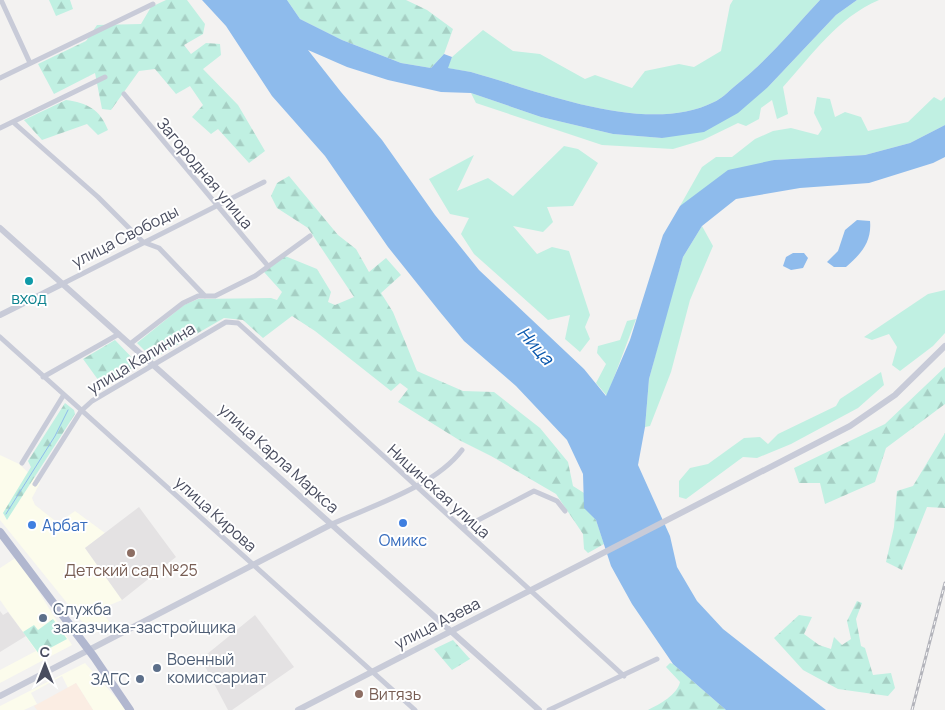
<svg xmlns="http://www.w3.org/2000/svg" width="945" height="710" font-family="Manrope,sans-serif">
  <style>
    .commercial { fill: #fcfcec }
    .education { fill: #e4e2e3 }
    .medical { fill: #fbede3 }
    .grass { fill: #c0f0e2 }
    .forest { fill: url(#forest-firs) }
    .water { fill: #8ebbec }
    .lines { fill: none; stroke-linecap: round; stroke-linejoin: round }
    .stream { stroke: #8ebbec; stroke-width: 1 }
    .minor { stroke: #c8cbd8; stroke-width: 5 }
    .tertiary { stroke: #c8cbd8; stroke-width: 6 }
    .primary { stroke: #b1b7cf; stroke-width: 8 }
    .rail-casing { stroke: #b3b4bb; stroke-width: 3 }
    .rail { stroke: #fff; stroke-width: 1; stroke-dasharray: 4; stroke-linecap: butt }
    .culture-dot { fill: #0f9aa8; stroke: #fff; stroke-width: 2 }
    .shop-dot { fill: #3f7fe0; stroke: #fff; stroke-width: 2 }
    .education-dot { fill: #8d6e63; stroke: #fff; stroke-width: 2 }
    .service-dot { fill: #5c6f8a; stroke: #fff; stroke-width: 2 }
    .labels { text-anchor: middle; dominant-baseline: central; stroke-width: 4; stroke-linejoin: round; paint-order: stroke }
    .street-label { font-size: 16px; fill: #494d5f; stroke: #fff }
    .culture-label { font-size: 16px; fill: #0d838f; stroke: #fff }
    .shop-label { font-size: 16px; fill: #366cbe; stroke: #fff; text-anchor: start }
    .education-label { font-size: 16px; fill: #785e54; stroke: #fff }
    .service-label { font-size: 16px; fill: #4e5e75; stroke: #fff; text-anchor: start }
    .water-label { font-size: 18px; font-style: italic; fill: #0c59ae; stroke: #fff }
  </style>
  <defs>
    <pattern id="forest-firs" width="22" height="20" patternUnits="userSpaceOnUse" patternTransform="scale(1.25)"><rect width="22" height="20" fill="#c0f0e2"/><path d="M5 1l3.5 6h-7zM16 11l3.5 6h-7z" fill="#a6cfc4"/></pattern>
  </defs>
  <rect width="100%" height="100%" fill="#f3f2f1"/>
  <!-- commercial -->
  <path class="commercial" d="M0 455 19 464 40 483 32 498 35 505 58 523 75 511 105 533 85 548 122 600 100 609 113 627 92 634 0 520Z
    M17 557 72 645 0 683V670L36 651 0 600V568Z
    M85 663 127 710H93L76 683 68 688 62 676 31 693 37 704 24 710H0V706Z"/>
  <!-- education -->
  <path class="education" d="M139 507 176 557 122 600 85 548Z
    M0 611 3 615 8 612 26 636 0 652Z
    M255 615 294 667 232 710H228L201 659Z"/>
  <!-- medical -->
  <path class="medical" d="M76 683 93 710H37L34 706Z"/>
  <!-- grass -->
  <path class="grass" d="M733 0H820C792 30 767 61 735 86 728 92 721 99 714 102 647 136 539 91 471 72L447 68 452 57 483 30 513 51 540 54 585 79 595 75 632 88 645 71 679 64 694 67 721 51 730 5Z
    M857 0H879C837 18 813 54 783 87L788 114 777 119 772 100 761 108 759 119 746 126 738 123 703 140 673 149 602 145 476 103 471 93 541 117 613 134 662 138 768 87 836 15Z
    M817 97 830 99 835 117 845 112 861 117 868 131 908 122 934 97 941 101 945 97V125L910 143 865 155 774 160 680 206 702 167 716 157H732L755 139 773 131 791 128 818 135 822 129 814 113Z
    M564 146 578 149 598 163 573 206 547 207 553 222 543 232 513 226 537 254 552 247 569 251 590 315 585 327 590 339 580 352 565 339 570 315 548 320 474 254 461 234 469 218 450 214 429 179 474 155 457 191 488 178 513 196Z
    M702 226 713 246 690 300 671 372 650 426 645 427 649 379 668 308 683 257Z
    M945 290V333L933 346 900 371 892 365 897 347 889 334 872 340 864 337 928 294Z
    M636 319 607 396 596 383 606 364 597 353 598 346 620 340 627 321Z
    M881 372 884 385 858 408 791 444 757 458 743 457 686 499 679 497V481L690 468 708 464 744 438 760 437 768 444 778 434 836 406 840 399Z"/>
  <!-- forest -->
  <path class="forest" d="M49 0H70L73 9 56 16Z
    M166 0H187L205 24 203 34 184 45 191 54 206 43 220 44 221 55 203 69 238 105 265 151 249 163 218 129 211 134 192 117 203 105 190 86 176 94 155 69 139 71 111 110 102 109 95 73 54 94 38 64 86 41 97 25 141 24 151 7Z
    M287 0H406L427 10 453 29 444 54 431 68 401 63 342 40 300 19Z
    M66 100C87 103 100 109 108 130L98 135 87 124 42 140 24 120Z
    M289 176 338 235 356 249 369 272 386 258 401 275 381 293 393 312 417 371 463 391 494 392 540 428 568 462 573 486 584 493 585 508 596 520 604 544 588 553 584 549 583 534 556 494 491 456 459 440 398 402 408 389 400 383 391 391 315 331 292 316 263 338 243 320 224 318 153 359 137 343 184 305 198 299 271 298 277 300 282 292 264 272 285 256 317 269 331 292 328 302 335 305 354 297 308 228 277 208 271 196 277 183Z
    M115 340 138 364 104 388 83 359Z
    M945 367V404L886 448 875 482 825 504 820 483H799L794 468 885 424Z
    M65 403 74 410 75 414 7 520 3 513 31 467 28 461Z
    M945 433V508L927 507 902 570 886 562 894 527 897 491 913 486Z
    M857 601 862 603 856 619 861 646 865 648 873 675 891 673 895 688 888 696 838 689 803 670 774 638 799 615 812 617 804 634 819 645 831 649 834 637 842 645 851 639 847 621Z
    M53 619 67 639 39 654 23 632 34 625 38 630Z
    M453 640 470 659 452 670 434 649Z
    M670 663 673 664 726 710H648C660 704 677 695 680 682L666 667Z"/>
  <!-- water -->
  <path class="water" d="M202 0H287L300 19 342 40 401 63 431 68 444 54 452 57 448 68 471 72C539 91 647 136 714 102 721 99 728 92 735 86 767 61 792 30 820 0H857L836 15 768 87 738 113 704 132 662 138 613 134 541 117 471 93 441 92 388 80 347 67 308 50 341 92 382 140 435 215 479 270 584 369 606 396 630 340 663 235 680 206 728 170 774 160 865 155 910 143 945 125V157L933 163 869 183 800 188 736 199 702 226 683 257 649 379 645 427 638 465 670 536 677 567 697 601 723 629 826 710H726L673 664 632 604 611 566 596 520 584 508 583 474 567 440 516 386 464 341 440 312 388 247 325 156 272 96 226 26Z
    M857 220 870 221C872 242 861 254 846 267H834L827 262 838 251 845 230Z
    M793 253H804L808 258 803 268 791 270 783 266 786 257Z"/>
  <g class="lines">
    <!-- stream -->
    <path class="stream" d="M6 514 55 436 68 410"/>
    <!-- minor -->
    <path class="minor" d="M1 0 30 63
      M0 78 153 4
      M124 94 268 266
      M13 122 98 197 143 242 159 248 205 296
      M0 128 105 77
      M62 284 264 182
      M0 337 415 710
      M130 344 183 303 198 296H215L255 276 310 236
      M43 377 119 334
      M22 463 63 396
      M35 484 81 411 92 401 226 322 238 323 624 676
      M332 524C374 505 435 486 462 450
      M463 528 534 491 557 501 565 511
      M549 710 657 659"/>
    <!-- tertiary -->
    <path class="tertiary" d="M0 228 539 710
      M0 315 62 284
      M0 696 332 524
      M298 710 850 426 895 395 945 346"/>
    <!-- primary -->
    <path class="primary" d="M0 532 94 657 130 710"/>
    <defs>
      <path id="rail" d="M912 710 945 583"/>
    </defs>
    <!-- rail casing -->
    <use href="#rail" class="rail-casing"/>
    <!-- rail -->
    <use href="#rail" class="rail"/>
  </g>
  <!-- markers -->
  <circle class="culture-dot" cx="29" cy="281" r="5"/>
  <g class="shop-dot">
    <circle cx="403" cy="523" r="5"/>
    <circle cx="32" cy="525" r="5"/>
  </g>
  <g class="education-dot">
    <circle cx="131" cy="553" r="5"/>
    <circle cx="359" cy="694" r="5"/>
  </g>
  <g class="service-dot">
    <circle cx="43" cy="618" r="5"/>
    <circle cx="157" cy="668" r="5"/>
    <circle cx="140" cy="679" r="5"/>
  </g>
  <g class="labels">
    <!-- street labels -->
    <g class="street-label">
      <text transform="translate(205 173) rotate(50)">Загородная улица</text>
      <text transform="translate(125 236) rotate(-27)">улица Свободы</text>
      <text transform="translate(141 358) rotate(-31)">улица Калинина</text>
      <text transform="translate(279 458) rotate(42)">улица Карла Маркса</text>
      <text transform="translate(439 491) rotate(42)">Ницинская улица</text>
      <text transform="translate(216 514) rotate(42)">улица Кирова</text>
      <text transform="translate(437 623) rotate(-27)">улица Азева</text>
    </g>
    <!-- culture labels -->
    <g class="culture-label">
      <text x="29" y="298">вход</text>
    </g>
    <!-- shop labels -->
    <g class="shop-label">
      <text x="42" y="525">Арбат</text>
      <text x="403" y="540" text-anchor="middle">Омикс</text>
    </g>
    <!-- education labels -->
    <g class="education-label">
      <text x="131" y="570">Детский сад №25</text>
      <text x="369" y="694" text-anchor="start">Витязь</text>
    </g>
    <!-- service labels -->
    <g class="service-label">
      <text x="53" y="609">Служба<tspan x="53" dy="18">заказчика-застройщика</tspan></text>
      <text x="167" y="659">Военный<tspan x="167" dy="18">комиссариат</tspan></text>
      <text x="130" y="679" text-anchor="end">ЗАГС</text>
    </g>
    <!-- water labels -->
    <g class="water-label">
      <text transform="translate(536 345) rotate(48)">Ница</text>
    </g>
  </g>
  <!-- north arrow -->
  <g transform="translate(45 665)" stroke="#ffffff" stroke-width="4" paint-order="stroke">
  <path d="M0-4L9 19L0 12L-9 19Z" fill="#494d5f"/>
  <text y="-8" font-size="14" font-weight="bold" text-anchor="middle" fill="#494d5f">С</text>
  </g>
</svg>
